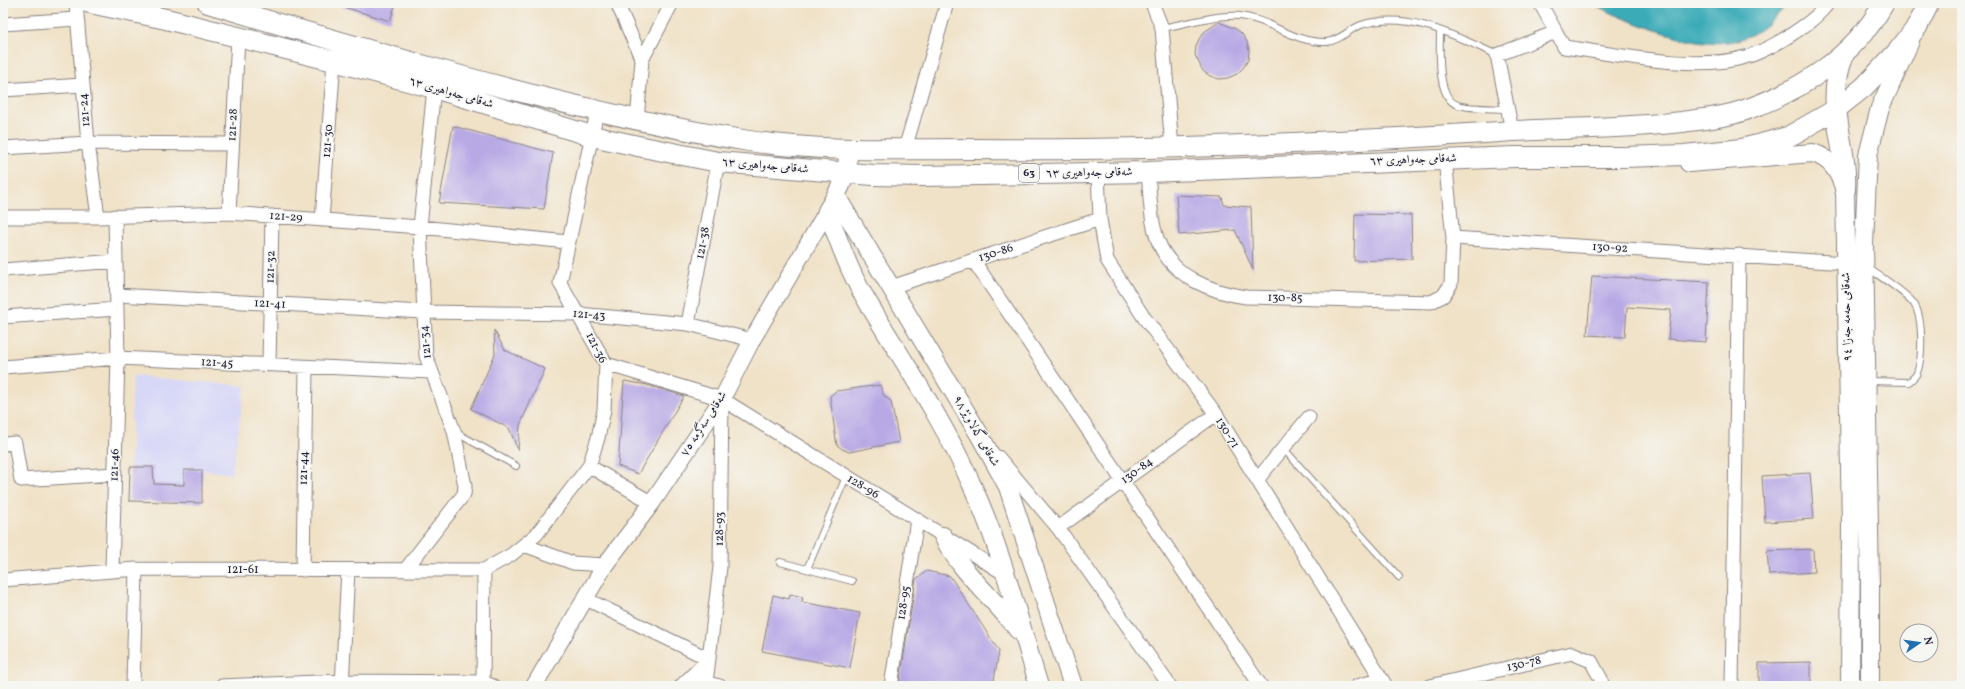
<svg xmlns="http://www.w3.org/2000/svg" width="1965" height="689" font-family="Vollkorn,Amiri,serif">
  <style>
    .built { fill: #d7d7f8 }
    .water { fill: #3babb7; stroke: #2e6679 }
    .building { fill: #b8a9e5 }
    .lines { fill: none; stroke-linecap: round; stroke-linejoin: round }
    .service-casing { stroke: #898281; stroke-width: 8 }
    .minor-casing { stroke: #898281; stroke-width: 15 }
    .tertiary-casing { stroke: #898281; stroke-width: 18 }
    .secondary-casing { stroke: #898281; stroke-width: 20 }
    .primary-casing { stroke: #898281; stroke-width: 22 }
    .service { stroke: #fff; stroke-width: 6 }
    .minor { stroke: #fff; stroke-width: 13 }
    .tertiary { stroke: #fff; stroke-width: 16 }
    .secondary { stroke: #fff; stroke-width: 18 }
    .primary { stroke: #fff; stroke-width: 20 }
    .labels { text-anchor: middle; dominant-baseline: central; stroke-width: 3; stroke-linejoin: round; paint-order: stroke }
    .shield { fill: #f6f6f2; stroke: #626272; stroke-width: 1 }
    .shield-label { font-size: 11px; font-weight: bold; fill: #22223b }
    .street-label { font-size: 12px; fill: #22223b; stroke: #f6f6f2 }
  </style>
  <rect width="100%" height="100%" fill="#f6f6f2"/>
  <filter id="ink" filterUnits="userSpaceOnUse"><feTurbulence type="fractalNoise" baseFrequency=".025" numOctaves="2"/><feDisplacementMap in="SourceGraphic" scale="8" xChannelSelector="R" yChannelSelector="G"/><feConvolveMatrix kernelMatrix="1 2 1 2 8 2 1 2 1" color-interpolation-filters="sRGB"/></filter>
  <filter id="wash" filterUnits="userSpaceOnUse"><feTurbulence type="fractalNoise" baseFrequency=".012" numOctaves="4" result="noise"/><feDisplacementMap in="SourceGraphic" scale="16" xChannelSelector="R" yChannelSelector="G"/><feGaussianBlur stdDeviation="0.9" result="paint"/><feColorMatrix in="noise" values="0 0 0 0 0 0 0 0 0 0 0 0 0 0 0 0 0 1.4 0 .05"/><feComposite in="paint" operator="in"/></filter>
  <g filter="url(#wash)">
    <rect width="100%" height="100%" fill="#f0e2c7"/>
    <!-- built -->
    <path class="built" d="M133 376 245 386 232 474 203 470 202 503 129 501Z"/>
    <!-- water -->
    <path class="water" d="M1591 3H1788C1750 50 1716 49 1662 32 1637 24 1614 15 1591 3Z"/>
    <g id="blocks">
      <!-- building -->
      <path class="building" d="M340 3H396L390 21 340 6Z
        M1219 22 1236 29 1242 34 1247 42 1249 51 1248 60 1243 68 1237 74 1228 78 1219 79 1210 76 1203 71 1195 55 1196 46 1199 39 1204 32Z
        M453 126 553 153 544 209 439 203Z
        M1176 195 1222 197 1224 205 1251 207 1253 270 1235 230 1179 235Z
        M1355 214 1411 215 1412 259 1354 261Z
        M1592 276 1709 282 1706 342 1668 339 1671 310 1627 307 1625 337 1587 335Z
        M494 330 505 350 545 369 520 425 518 450 509 428 471 409 495 354Z
        M624 381 647 385 684 396 638 474 618 466Z
        M880 385 884 396 891 401 899 442 849 452 842 449 837 445 836 440 830 396 836 391Z
        M130 467H153L154 484 184 485V470H202V503L129 501Z
        M1810 473 1814 519 1765 522 1762 476Z
        M1813 549 1814 572 1769 575 1767 551Z
        M927 571 950 576 999 651 993 686H899L916 579Z
        M790 594 803 597 802 602 860 613 850 668 762 651 773 595 789 599Z
        M1811 662V686H1759V663Z"/>
    </g>
  </g>
  <g filter="url(#ink)">
    <use href="#blocks" fill-opacity="0" stroke="#898281" stroke-width="1"/>
    <g class="lines">
      <defs>
        <path id="service" d="M1162 28C1185 24 1217 14 1240 16 1270 19 1293 43 1326 42 1340 41 1349 29 1361 25 1408 10 1456 36 1497 55
          M1440 31C1440 49 1436 99 1458 105 1471 109 1493 108 1508 109
          M1868 381 1909 382C1912 379 1916 376 1917 373 1923 357 1923 317 1914 304 1907 293 1879 276 1868 268
          M455 432 516 466
          M1283 448 1399 577
          M780 562 852 581
          M807 569 846 477"/>
        <path id="minor" d="M76 3 88 143 98 217
          M617 3 642 60 637 121
          M1152 3 1162 28 1172 147
          M3 24 77 19
          M1556 32 1564 47C1615 54 1696 72 1745 57 1761 53 1776 44 1789 36 1803 27 1818 17 1828 3
          M642 60 672 3
          M3 90 83 85
          M1512 131 1497 55 1556 32 1540 3
          M3 148 88 143 232 144
          M905 149 947 3
          M1148 172C1150 194 1150 220 1158 241 1172 277 1211 292 1246 297L1431 302 1443 296 1451 284 1453 238 1445 159
          M1098 173 1100 219 1107 260 1143 316 1216 414 1386 686
          M229 213 238 37
          M3 217H98L229 213 420 227 568 242
          M322 220 334 61
          M1453 238 1846 263
          M973 260 1261 686
          M3 270 116 261
          M891 287 1100 219
          M117 295 423 312 578 314 688 324 752 340
          M3 317 117 309
          M688 324 718 162
          M606 364 722 399 1005 574
          M269 365 272 216
          M3 367 118 358 431 372
          M3 444 15 443 21 480 115 474
          M998 457 1058 528 1170 686
          M589 466 652 503
          M1257 480 1309 417
          M1058 528 1216 414
          M524 545 573 563 605 565
          M303 570 306 367
          M405 570 464 494 465 486 454 431 426 356 420 227 434 88
          M112 571 118 358 115 216
          M3 580 136 569 484 570 511 555 536 535 589 466 598 438 604 410 606 364 560 283 597 112
          M586 599 709 659
          M699 681 720 686
          M483 682 484 570
          M706 683 720 567 722 399
          M133 686 136 569
          M221 686 343 681 483 682 493 686
          M342 686 348 570
          M681 686 709 659
          M891 686 917 520
          M1357 686 1382 679
          M1430 686 1572 653 1591 661 1601 679 1602 686
          M1732 686 1739 255"/>
        <path id="tertiary" d="M534 686 605 565 652 503 722 399 752 340 827 211"/>
        <path id="secondary" d="M848 150C849 174 839 191 827 211 838 237 846 264 860 289 897 353 941 415 971 483 1001 547 1018 618 1039 686
          M1689 163 1813 153C1832 159 1839 172 1845 190L1851 525 1850 686
          M836 196 979 434 1008 487 1073 686
          M943 536C961 573 993 597 1018 630
          M1870 686V585L1864 244 1868 155 1880 108 1910 41"/>
        <path id="primary" d="M90 3 166 19 334 61 434 88 592 136 638 146 718 162 873 175 923 176 1148 172 1514 157H1624L1684 155 1742 149 1788 137 1835 110 1864 87 1898 51 1917 27 1929 3
          M208 3C294 29 381 54 468 78 561 103 654 126 749 141 824 152 899 149 975 149 1150 151 1325 143 1499 132 1560 128 1621 129 1682 122 1702 119 1722 118 1742 111 1799 92 1854 57 1884 3
          M1844 54C1823 106 1848 140 1845 190"/>
      </defs>
      <!-- service casing -->
      <use href="#service" class="service-casing"/>
      <!-- minor casing -->
      <use href="#minor" class="minor-casing"/>
      <!-- tertiary casing -->
      <use href="#tertiary" class="tertiary-casing"/>
      <!-- secondary casing -->
      <use href="#secondary" class="secondary-casing"/>
      <!-- primary casing -->
      <use href="#primary" class="primary-casing"/>
      <!-- service -->
      <use href="#service" class="service"/>
      <!-- minor -->
      <use href="#minor" class="minor"/>
      <!-- tertiary -->
      <use href="#tertiary" class="tertiary"/>
      <!-- secondary -->
      <use href="#secondary" class="secondary"/>
      <!-- primary -->
      <use href="#primary" class="primary"/>
    </g>
  </g>
  <g class="labels">
    <!-- shield labels -->
    <rect class="shield" x="1019" y="164" width="20" height="18" rx="3"/>
    <g class="shield-label">
      <text x="1029" y="173">63</text>
    </g>
    <!-- street labels -->
    <g class="street-label">
      <text transform="translate(451 93) rotate(16)">شەقامی جەواهیری ٦٣</text>
      <text transform="translate(85 110) rotate(-95)">121-24</text>
      <text transform="translate(233 125) rotate(-87)">121-28</text>
      <text transform="translate(328 141) rotate(-86)">121-30</text>
      <text transform="translate(1413 160) rotate(-2)">شەقامی جەواهیری ٦٣</text>
      <text transform="translate(765 166) rotate(5)">شەقامی جەواهیری ٦٣</text>
      <text transform="translate(1089 173) rotate(-1)">شەقامی جەواهیری ٦٣</text>
      <text transform="translate(286 217) rotate(4)">121-29</text>
      <text transform="translate(703 243) rotate(-80)">121-38</text>
      <text transform="translate(1610 248) rotate(3)">130-92</text>
      <text transform="translate(996 253) rotate(-18)">130-86</text>
      <text transform="translate(271 267) rotate(-88)">121-32</text>
      <text transform="translate(1285 298) rotate(1)">130-85</text>
      <text transform="translate(270 304) rotate(3)">121-41</text>
      <text transform="translate(589 315) rotate(4)">121-43</text>
      <text transform="translate(1847 317) rotate(-91)">شەقامی حەمە جەزا ٩٤</text>
      <text transform="translate(426 342) rotate(-96)">121-34</text>
      <text transform="translate(596 348) rotate(63)">121-36</text>
      <text transform="translate(217 363) rotate(3)">121-45</text>
      <text transform="translate(704 424) rotate(-57)">شەقامی سەگرمە ٧٥</text>
      <text transform="translate(976 431) rotate(60)">شەقامی گەلاوێژ ٩٨</text>
      <text transform="translate(1227 433) rotate(58)">130-71</text>
      <text transform="translate(115 465) rotate(-88)">121-46</text>
      <text transform="translate(304 468) rotate(-89)">121-44</text>
      <text transform="translate(1137 471) rotate(-36)">130-84</text>
      <text transform="translate(863 487) rotate(31)">128-96</text>
      <text transform="translate(720 529) rotate(-89)">128-93</text>
      <text x="243" y="570">121-61</text>
      <text transform="translate(904 603) rotate(-81)">128-95</text>
      <text transform="translate(1524 664) rotate(-13)">130-78</text>
    </g>
  </g>
  <!-- margin -->
  <rect width="1965" height="689" fill="none" stroke="#f6f6f2" stroke-width="16"/>
  <!-- north arrow -->
  <g transform="translate(1919 643) rotate(77)"><circle r="19" fill="#f6f6f2" stroke="#a1a1a9"/>
  <path d="M0-3L7 15L0 10L-7 15Z" fill="#1f6fb2"/>
  <text y="-6" font-size="11" font-weight="bold" text-anchor="middle" fill="#22223b">N</text>
  </g>
</svg>
